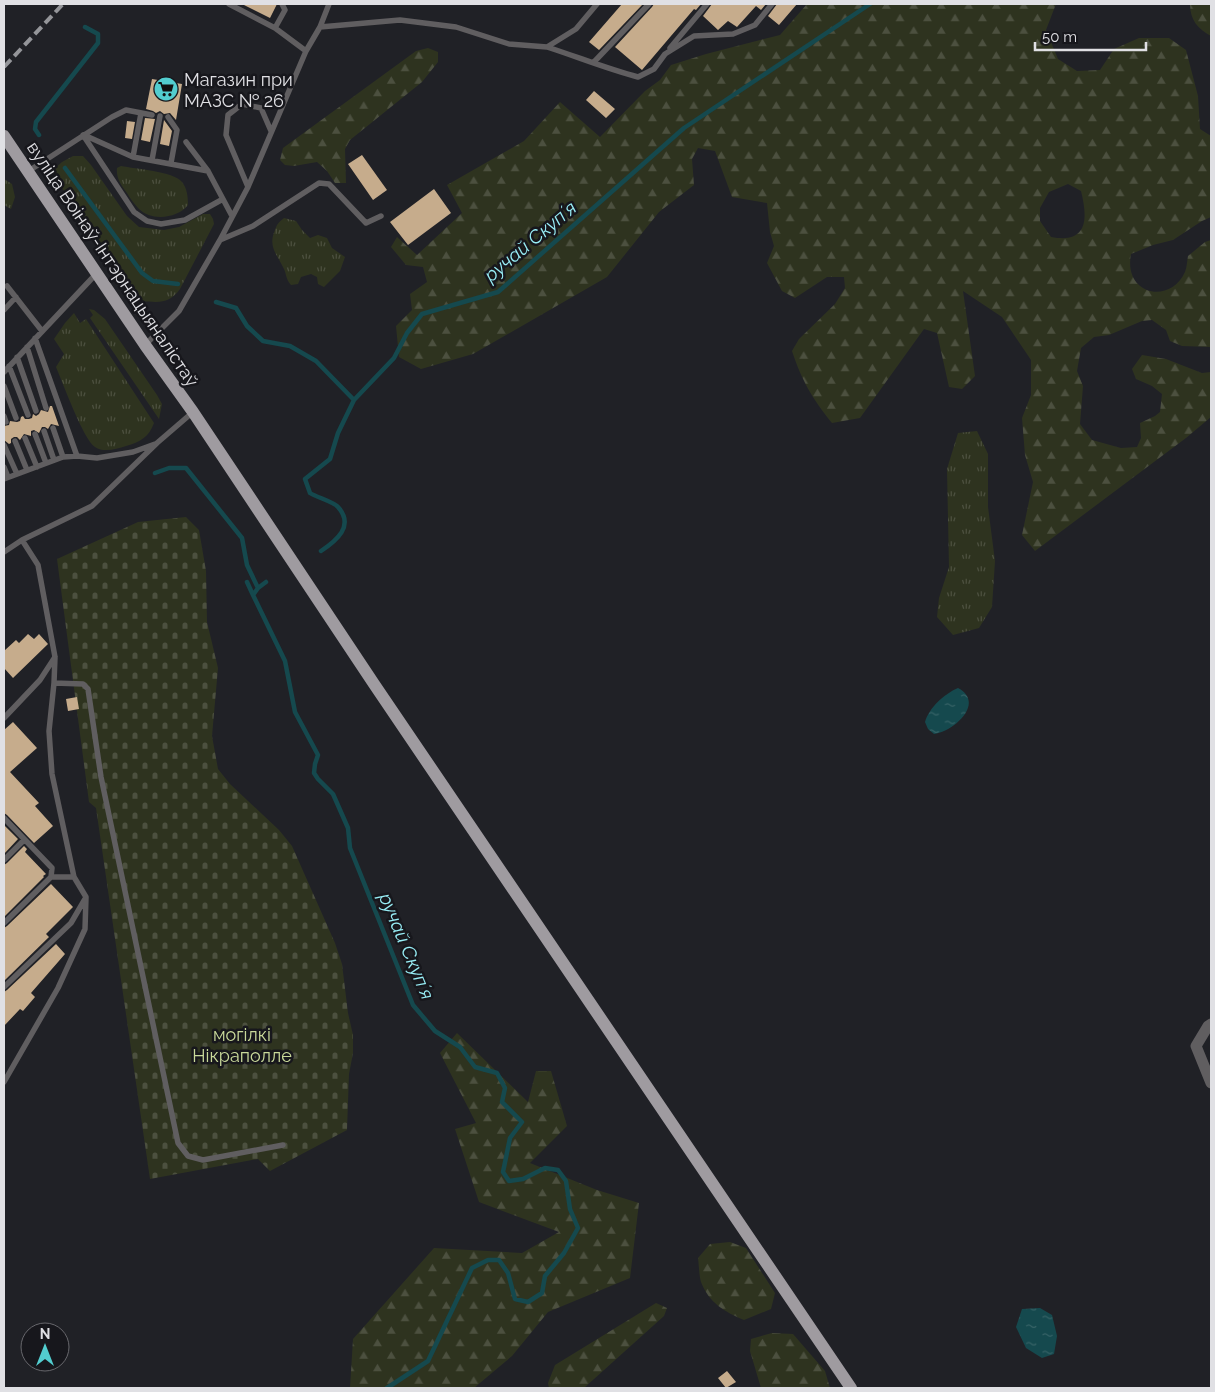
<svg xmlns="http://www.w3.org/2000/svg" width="1215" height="1392" font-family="Raleway,sans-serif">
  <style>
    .grass { fill: url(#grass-tufts) }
    .forest { fill: url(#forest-firs); fill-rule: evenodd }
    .cemetery { fill: url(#cemetery-stones) }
    .water { fill: url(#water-ripples) }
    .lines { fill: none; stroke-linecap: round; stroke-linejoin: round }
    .stream { stroke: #15494e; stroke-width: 4.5 }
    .building { fill: #c6ac8c }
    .lane { stroke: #605e60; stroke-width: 5.5 }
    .street { stroke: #605e60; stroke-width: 11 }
    .primary { stroke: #9f9ba0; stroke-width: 12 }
    .rail { stroke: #949599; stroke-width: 4; stroke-dasharray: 10 5; stroke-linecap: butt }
    .labels { text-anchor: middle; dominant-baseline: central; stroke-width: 5; stroke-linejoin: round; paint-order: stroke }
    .poi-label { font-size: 18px; fill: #e0e0e4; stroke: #17171c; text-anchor: start }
    .street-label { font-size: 18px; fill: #e0e0e4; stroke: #17171c }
    .park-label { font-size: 18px; fill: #c9d99a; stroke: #17171c }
    .water-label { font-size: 19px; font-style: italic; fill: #98eef6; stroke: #17171c }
  </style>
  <defs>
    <pattern id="grass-tufts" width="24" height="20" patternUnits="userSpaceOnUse" patternTransform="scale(1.25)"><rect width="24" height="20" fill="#2e331f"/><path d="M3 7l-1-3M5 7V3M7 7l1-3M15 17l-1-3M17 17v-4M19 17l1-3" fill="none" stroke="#4c503f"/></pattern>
    <pattern id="forest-firs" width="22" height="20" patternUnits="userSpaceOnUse" patternTransform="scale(1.25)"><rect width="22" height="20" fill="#2e331f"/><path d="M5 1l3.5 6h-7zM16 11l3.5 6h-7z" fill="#4c503f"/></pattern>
    <pattern id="cemetery-stones" width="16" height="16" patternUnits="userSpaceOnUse" patternTransform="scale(1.25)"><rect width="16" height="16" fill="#2e331f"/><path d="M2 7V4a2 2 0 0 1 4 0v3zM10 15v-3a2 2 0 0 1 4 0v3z" fill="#4c503f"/></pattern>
    <pattern id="water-ripples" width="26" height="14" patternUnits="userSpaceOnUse" patternTransform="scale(1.25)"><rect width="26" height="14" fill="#15494e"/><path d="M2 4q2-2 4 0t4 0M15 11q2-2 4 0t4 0" fill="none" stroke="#376367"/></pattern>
  </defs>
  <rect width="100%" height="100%" fill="#202126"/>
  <!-- grass -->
  <path class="grass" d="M73 156H83L91 165 127 216 139 227 164 230 179 227 203 214H210L213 219 214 224 180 289C170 303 160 303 143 301L54 177V169L62 162Z
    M121 166C135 169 173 171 182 182 187 188 188 197 188 205 177 219 151 221 139 209 134 204 130 198 127 193 121 185 116 178 117 168Z
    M4 179 12 184 15 197 11 209 4 205Z
    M284 218 296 221 302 230 310 238 318 235 327 238 332 248 345 257 340 271 324 287 318 284 317 277 311 274 301 277 298 284 291 285C285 278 287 274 283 267 276 253 268 246 275 230 277 224 279 222 284 218Z
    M89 309 94 310 105 319 157 395 162 404 159 419 90 318 93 315Z
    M74 313 80 323 86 319 154 423C149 437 140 442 126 446 116 449 104 453 95 447 83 439 63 383 56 367L64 354 54 339 65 323Z
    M977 431 988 454V507L995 561 992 607 979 628 953 635 937 617 939 598 949 567 947 469 958 433Z"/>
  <!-- forest -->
  <path class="forest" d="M807 4H1056L1046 30 1058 59 1077 71 1100 70 1114 49 1139 38H1169L1186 50 1198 96 1200 129 1211 136V217L1202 221 1173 240 1153 245 1131 254C1123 295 1170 305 1185 272 1187 267 1187 261 1188 256L1205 242 1211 240V347L1182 346 1170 341 1166 330 1152 320 1142 321 1109 335 1094 337 1081 348 1077 371 1083 386 1080 424 1092 440 1121 448 1137 447 1141 438 1140 423 1155 416 1160 412 1162 394 1152 386 1136 379 1132 369 1142 355 1166 359 1202 373 1211 372V417L1186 438 1035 551 1022 535 1033 482 1025 455 1022 418 1031 395V360L1002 317 963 291 975 376 962 389 949 387 937 333 924 329 860 418 832 423C812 398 802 381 792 351L799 339 835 304 845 288 844 277H827L795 298 782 291 767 263 774 246 770 232 767 203 732 197 715 151 698 148 692 159 694 185 659 212 607 277 473 354 421 369 399 357 396 326 412 310 410 294 427 282 423 267 406 265 391 247 397 237 417 255 462 213 447 185 524 141 560 102 600 137 645 91 660 80 671 65 706 54 780 35ZM1068 184 1081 191C1088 219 1088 244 1051 237L1040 221V208L1049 192Z
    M1190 4H1211V36C1198 29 1190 20 1190 4Z
    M428 48 438 52V62L422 82 350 140 345 149 346 183H335L327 171 317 162 294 166 285 165 280 160 283 148 416 51Z
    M457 1033 528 1102 536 1071H551L567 1126 530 1163 597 1190 639 1203 630 1278 548 1312 512 1356 474 1388H350L353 1339 434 1248 522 1253 559 1232 479 1202 455 1129 476 1123 440 1053Z
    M730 1242 746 1248 775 1293 771 1309 744 1320C725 1312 709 1303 701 1282 699 1275 699 1265 698 1258L710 1244Z
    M656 1303 667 1308 664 1316 584 1388H549L548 1383 555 1365Z
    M772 1333 793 1334 825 1371 830 1388H761L750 1351 751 1339Z"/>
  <!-- cemetery -->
  <path class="cemetery" d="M186 517 199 530 206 571 207 622 218 668 212 736 218 769 230 784 279 830 292 846 335 943 342 964 348 1013 353 1035V1053L349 1074 347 1130 270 1171 258 1159 150 1179 96 808 89 802 57 559 138 522Z"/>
  <!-- water -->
  <path class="water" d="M958 688C986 703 953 732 934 734L928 729 925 722C929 708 944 694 958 688Z
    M1040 1308 1052 1315 1057 1336 1054 1354 1042 1358 1026 1348 1016 1327 1022 1309Z"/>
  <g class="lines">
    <!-- stream -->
    <path class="stream" d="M39 135 35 129 36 122 98 43V34L85 27
      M65 168 142 273 153 281 178 284
      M216 302 236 308 247 326 263 341 290 346 316 361 354 400
      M155 473 169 468H186L242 538 247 565 258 588
      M321 551C336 541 355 526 338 507 334 502 316 497 310 493L305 479 330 459 338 433 354 400 394 358 407 333 422 314 498 292 684 128 870 4
      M247 582 253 595
      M266 582 258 588 253 595 285 661 295 712 318 755 315 764 314 773 318 779 333 794 348 828 350 848 413 1005 435 1031 460 1047 475 1067 497 1073 505 1088 502 1102 522 1122 510 1138 503 1172 509 1181 523 1179 545 1168 558 1170 566 1181 570 1209 578 1228 564 1253 545 1276 542 1293 528 1302 515 1299 508 1273 499 1260H488L472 1268 428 1361 387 1388"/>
  </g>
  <!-- building -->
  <path class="building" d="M242 4H277L270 18Z
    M622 4H643L599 50 589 42Z
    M654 4H701L696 10 694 9 642 70 615 47 652 7Z
    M712 4H766L761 10 756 6 737 27 728 21 718 30 703 16Z
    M777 4H797L779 25 768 16Z
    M152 79 182 84 176 120 170 113 164 114 160 111 156 113 153 111 146 109Z
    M594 91 615 109 606 118 586 100Z
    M145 118 155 119 150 142 141 140Z
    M164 120 172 131 169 146 160 144Z
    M127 121 135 122 132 139 125 138Z
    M362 155 387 190 373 200 348 164Z
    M434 189 451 213 408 245 390 222Z
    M50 406H52L59 426 51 424 48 429 45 427H42L39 433 34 430 31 431V436L24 434 20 440 17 437H14L11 439V443L9 444 4 440V426L9 425 10 421 17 422 20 421 21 417 23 416 25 419H29L32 418 33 414 36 416 39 414 41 410 48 412Z
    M28 634 34 639 39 634 48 644 13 678 4 668V651L16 640 19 643Z
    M77 697 79 709 68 711 66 699Z
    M13 722 37 748 10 772 39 803 35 806 53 826 34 843 7 815 4 813V730Z
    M4 825 18 839 4 854Z
    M24 846 27 849 25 852 46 874 43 876 44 877 4 917V865L7 863Z
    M51 884 73 907 46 934 49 937 4 981V928L7 926Z
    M56 944 65 954 31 993 35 997 23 1011 20 1009 4 1026V992L7 990Z
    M727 1371 736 1382 726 1388 718 1378Z"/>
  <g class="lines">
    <!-- lane -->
    <path class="lane" d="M229 4 275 28 306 51
      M320 27 329 4
      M275 28 285 10 282 4
      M547 47C578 57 607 69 638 77L654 69 665 54 694 36 733 34 755 25 772 4
      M670 48 707 4
      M594 62 649 4
      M168 117 177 130 171 163
      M83 135 134 212 147 221 161 224 185 220 223 199
      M84 135 133 157 208 171
      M186 142 208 171 232 216
      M133 157 141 113
      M152 160 160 116
      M27 172 112 117 126 110 152 115
      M248 187 226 135 228 115 242 104 261 108 271 131
      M220 240 253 226 319 183 329 184 366 223 381 216
      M7 286 42 331
      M4 310 16 297
      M35 338 77 456 97 458 133 452 155 444
      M145 345 179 311 220 240 248 187 306 51 320 27 400 20 456 27 509 44 547 47 576 29 597 4
      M27 347 46 408
      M17 357 36 411
      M9 366 28 415
      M4 372 96 274
      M4 386 16 418
      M4 416 6 422
      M53 428 63 457
      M44 431 54 460
      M35 434 46 463
      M25 438 37 467
      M15 441 27 470
      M4 445 17 474
      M4 467 8 477
      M4 479 63 457 77 456
      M4 552 22 540 92 506 157 443 193 412
      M54 683 83 684 88 689 101 777 178 1143 188 1156 203 1160 283 1145
      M4 718 40 680 55 657
      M4 818 52 868 51 877 4 923
      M4 860 24 840
      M51 877H74
      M4 987 71 923 85 899
      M4 1082 58 988 85 929 86 897 74 877 52 774 49 731 54 683 55 657 38 565 22 540"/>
    <!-- street -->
    <path class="street" d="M1211 1024 1208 1026 1196 1046 1211 1083"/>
    <!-- primary -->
    <path class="primary" d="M4 136 145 345 193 412 374 684 851 1388"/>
    <!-- rail -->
    <path class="rail" d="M4 67 63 4"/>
  </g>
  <!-- icons -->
  <defs>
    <symbol id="supermarket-disc" viewBox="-11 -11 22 22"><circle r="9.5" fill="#52cdcf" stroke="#17171c"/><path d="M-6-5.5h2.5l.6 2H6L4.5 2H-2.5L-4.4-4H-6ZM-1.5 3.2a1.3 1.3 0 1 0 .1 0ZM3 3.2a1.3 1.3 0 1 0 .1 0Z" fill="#111"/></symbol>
  </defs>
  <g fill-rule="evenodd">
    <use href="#supermarket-disc" x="152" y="75" width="28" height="28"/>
  </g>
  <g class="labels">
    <!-- poi labels -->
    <g class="poi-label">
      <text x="184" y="79">Магазин при<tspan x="184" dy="21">МАЗС № 26</tspan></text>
    </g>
    <!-- street labels -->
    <g class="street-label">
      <text transform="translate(113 264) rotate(56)">вуліца Воінаў-Інтэрнацыяналістаў</text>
    </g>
    <!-- park labels -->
    <g class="park-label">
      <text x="242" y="1034">могілкі<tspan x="242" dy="21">Нікраполле</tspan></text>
    </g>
    <!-- water labels -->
    <g class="water-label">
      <text transform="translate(530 241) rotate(-40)">ручай Скупʼя</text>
      <text transform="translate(407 946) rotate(67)">ручай Скупʼя</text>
    </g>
  </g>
  <!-- border -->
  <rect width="1215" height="1392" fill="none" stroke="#e0e0e4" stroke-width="10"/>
  <!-- north arrow -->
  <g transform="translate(45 1347)"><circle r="24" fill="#17171c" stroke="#67676c"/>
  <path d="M0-4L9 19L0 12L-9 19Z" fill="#52cdcf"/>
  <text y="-8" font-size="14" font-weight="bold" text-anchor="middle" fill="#e0e0e4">N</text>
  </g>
  <!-- scale -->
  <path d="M1035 42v8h111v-8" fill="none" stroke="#e0e0e4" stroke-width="2.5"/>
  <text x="1042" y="42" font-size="15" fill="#e0e0e4" stroke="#17171c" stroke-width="4" paint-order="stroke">50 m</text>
</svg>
